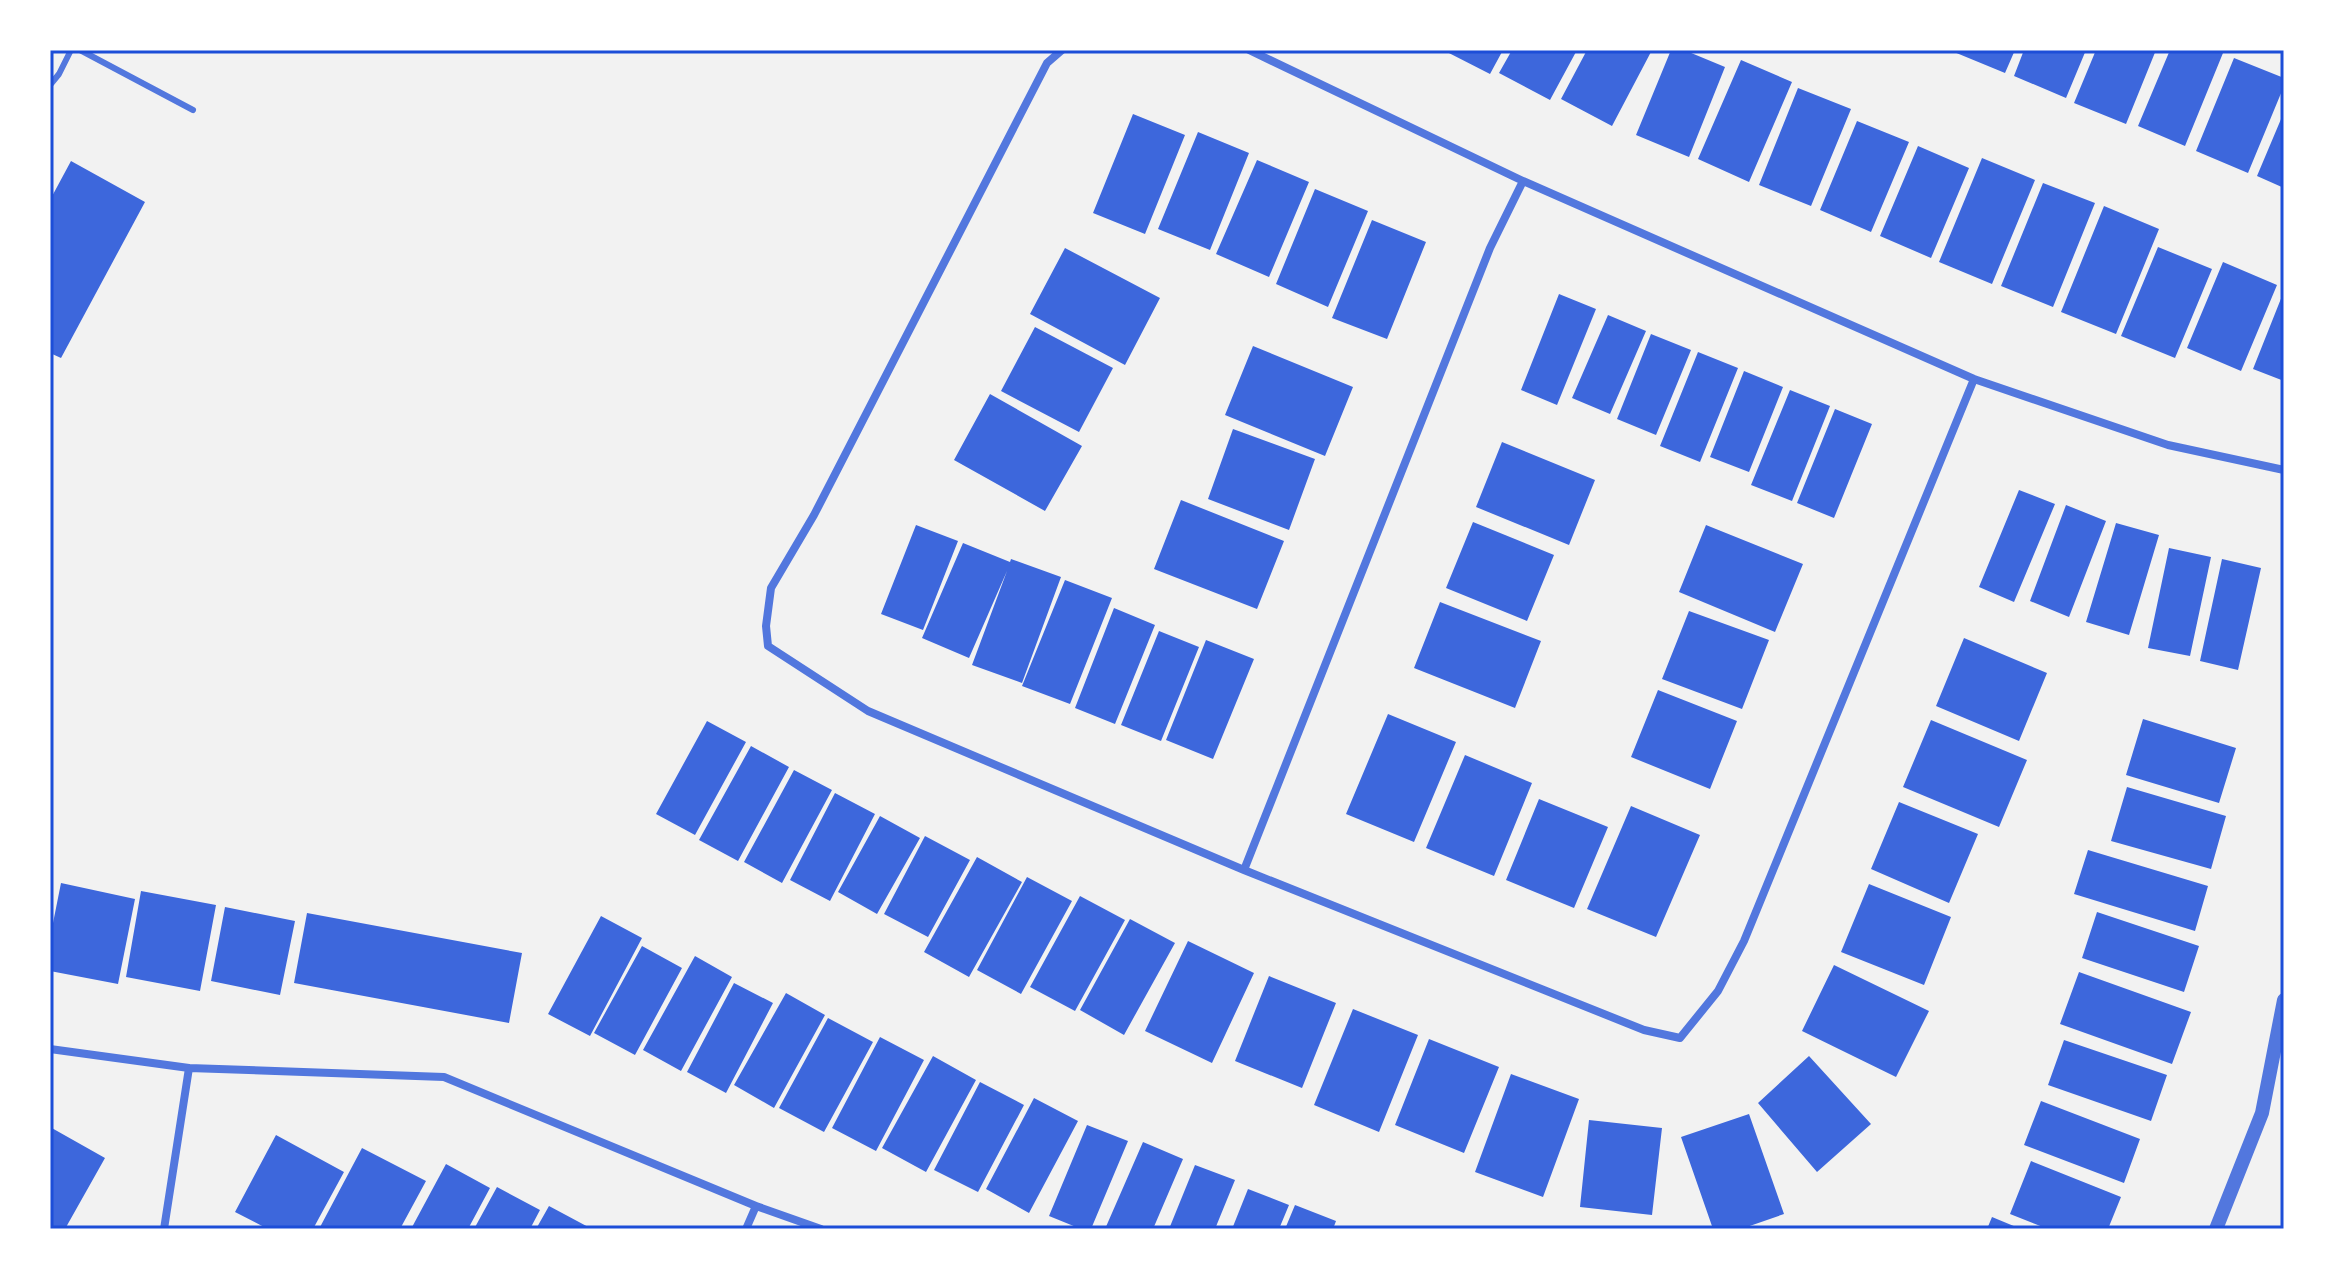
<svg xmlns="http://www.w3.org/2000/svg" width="2334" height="1279" font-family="'Fira Sans Condensed',sans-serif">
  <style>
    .building { fill: #3d67dc }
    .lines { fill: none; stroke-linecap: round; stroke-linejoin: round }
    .service { stroke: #5277de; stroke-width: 6 }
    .minor { stroke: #5277de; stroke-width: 8 }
    .tertiary { stroke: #5277de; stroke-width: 14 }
    .neatline { fill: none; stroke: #1d4ed8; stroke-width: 3 }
  </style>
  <rect width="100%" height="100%" fill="#f2f2f2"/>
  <!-- building -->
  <path class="building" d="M1443 50H1503L1490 74Z
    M1512 50H1577L1550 100 1499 73Z
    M1587 50H1652L1612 126 1561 99Z
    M1671 50H1684L1725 67 1689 157 1636 135Z
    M1955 50H2015L2005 73 1954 52Z
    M2024 50H2086L2066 98 2014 76Z
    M2096 50H2156L2126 124 2074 103Z
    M2170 50H2217L2223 53 2185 146 2138 126Z
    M2234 58 2284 78V86L2248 173 2196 151Z
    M1741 60 1792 82 1749 182 1698 159Z
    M1798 88 1851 109 1811 206 1759 185Z
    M2284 112V188L2257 176Z
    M1133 114 1185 135 1145 234 1093 213Z
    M1857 121 1909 142 1871 232 1820 210Z
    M1198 132 1249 153 1210 250 1158 229Z
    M1918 146 1969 168 1931 258 1880 236Z
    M1982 158 2035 180 1992 284 1939 262Z
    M1257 160 1309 182 1269 277 1216 254Z
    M71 161 145 202 61 358 50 353V200Z
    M2043 183 2095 203 2053 307 2001 286Z
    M1315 189 1368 211 1328 307 1276 284Z
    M2104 206 2159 229 2116 334 2061 312Z
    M1372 220 1426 242 1387 339 1332 318Z
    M2158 247 2212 269 2175 358 2121 336Z
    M1065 248 1160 298 1125 365 1030 314Z
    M2223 262 2277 285 2241 371 2187 348Z
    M2284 291V381L2253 369Z
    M1559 294 1596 309 1557 405 1521 390Z
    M1608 315 1646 331 1610 414 1572 398Z
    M1035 327 1113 368 1079 432 1001 391Z
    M1651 334 1691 350 1656 435 1617 419Z
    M1253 346 1353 387 1325 456 1225 415Z
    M1698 352 1738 368 1700 462 1660 446Z
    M1744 371 1783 387 1749 472 1710 457Z
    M1790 390 1830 406 1792 501 1751 485Z
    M990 394 1082 446 1045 511 954 460Z
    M1835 409 1872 424 1834 518 1797 503Z
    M1233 429 1315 459 1289 530 1208 499Z
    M1502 442 1595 480 1569 545 1476 507Z
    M2019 490 2055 504 2014 602 1979 587Z
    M1181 500 1284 541 1257 609 1154 569Z
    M2066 505 2106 521 2069 617 2030 601Z
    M1473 522 1554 555 1527 621 1446 588Z
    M2116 523 2159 535 2129 635 2086 622Z
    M916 525 958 541 923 630 881 614Z
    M1706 525 1803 564 1775 632 1679 592Z
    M963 543 1010 562 1011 559 1061 577 1022 683 972 665 1007 571 969 658 922 638Z
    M2169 548 2211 557 2190 656 2148 648Z
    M2222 559 2261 568 2238 670 2200 661Z
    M1065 580 1112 598 1070 704 1022 686Z
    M1440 602 1541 641 1515 708 1414 668Z
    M1114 608 1155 625 1115 724 1075 708Z
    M1689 611 1769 640 1742 709 1662 679Z
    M1159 631 1199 647 1161 741 1121 725Z
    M1964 638 2047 673 2019 741 1936 706Z
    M1206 640 1254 659 1213 759 1166 740Z
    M1658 690 1737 721 1710 789 1631 757Z
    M1388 714 1456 742 1414 842 1346 814Z
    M2143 719 2236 748 2219 803 2126 775Z
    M1931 720 2027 760 1999 827 1903 787Z
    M707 721 746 742 695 835 656 814Z
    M751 746 789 767 738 861 699 840Z
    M1465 755 1532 783 1494 876 1426 848Z
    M794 770 832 790 782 883 744 862Z
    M2127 787 2226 816 2211 869 2111 841Z
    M835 793 875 814 830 901 790 880Z
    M1539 799 1608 827 1574 908 1506 880Z
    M1899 802 1978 834 1949 903 1871 869Z
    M1631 806 1700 835 1656 937 1587 909Z
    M880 816 920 838 877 914 838 892Z
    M925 836 970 860 928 937 884 914Z
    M2088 850 2208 886 2195 931 2074 894Z
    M977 857 1022 882 969 977 924 952Z
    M1027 877 1072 901 1021 994 977 970Z
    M61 883 135 899 118 984 50 971V938Z
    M1869 884 1951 917 1924 985 1841 952Z
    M141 891 216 905 200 991 126 977Z
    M1080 896 1125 920 1075 1011 1030 987Z
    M225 907 295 921 280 995 211 981Z
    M2097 912 2199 946 2184 992 2082 958Z
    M307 913 522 953 509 1023 294 983Z
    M601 916 642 938 590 1036 548 1014Z
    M1130 919 1175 943 1124 1035 1080 1010Z
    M1188 941 1254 973 1212 1063 1145 1031Z
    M642 946 682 968 635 1055 594 1033Z
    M695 956 732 977 681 1071 643 1050Z
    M1834 965 1929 1011 1896 1077 1802 1031Z
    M2079 972 2191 1012 2172 1064 2060 1024Z
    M1269 976 1336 1003 1302 1088 1235 1061Z
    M734 983 773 1003 726 1093 687 1072Z
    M786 993 825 1015 774 1108 734 1085Z
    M1353 1009 1418 1035 1379 1132 1314 1105Z
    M828 1018 873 1042 824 1132 779 1108Z
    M880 1037 924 1060 876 1151 832 1128Z
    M1429 1039 1499 1067 1464 1153 1395 1125Z
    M2064 1040 2167 1075 2151 1121 2048 1085Z
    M933 1056 976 1080 926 1172 882 1148Z
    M1809 1056 1871 1124 1817 1172 1758 1103Z
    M1511 1074 1579 1099 1543 1197 1475 1172Z
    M980 1082 1024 1105 978 1192 934 1170Z
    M1034 1098 1078 1121 1029 1213 986 1189Z
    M2041 1101 2140 1139 2124 1183 2024 1145Z
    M1749 1114 1784 1214 1741 1229H1713L1681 1137Z
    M1589 1120 1662 1128 1652 1215 1580 1207Z
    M1087 1125 1128 1141 1091 1229H1081L1049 1216Z
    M50 1127 105 1158 65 1229H50Z
    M276 1135 344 1172 313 1229H268L235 1212Z
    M1143 1142 1183 1159 1153 1229H1105Z
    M362 1148 426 1181 400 1229H319Z
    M2031 1161 2121 1197 2108 1229H2048L2010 1214Z
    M446 1164 490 1188 468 1229H411Z
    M1195 1165 1235 1180 1215 1229H1169Z
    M497 1187 540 1210 530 1229H474Z
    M1248 1189 1289 1205 1279 1229H1232Z
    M1295 1205 1336 1221 1333 1229H1285Z
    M549 1206 592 1229H536Z
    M1992 1217 2021 1229H1987Z"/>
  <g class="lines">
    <!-- service -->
    <path class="service" d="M80 50 193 110
      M50 85 59 74 71 50"/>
    <!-- minor -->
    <path class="minor" d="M1062 50 1047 63 814 515 771 588 766 626 768 646 868 711 1244 870 1644 1030 1680 1038 1718 991 1744 941 1974 379
      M1249 50 1523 181 1974 379 2168 445 2284 470
      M1244 870 1490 248 1523 181
      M50 1049 189 1068 444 1077 756 1206 821 1229
      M164 1229 189 1068
      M746 1229 756 1206"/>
    <!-- tertiary -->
    <path class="tertiary" d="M2216 1229 2262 1113 2284 1000"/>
  </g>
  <!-- border -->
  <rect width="2334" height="1279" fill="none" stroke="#ffffff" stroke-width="104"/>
  <rect x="52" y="52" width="2230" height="1175" class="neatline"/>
</svg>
